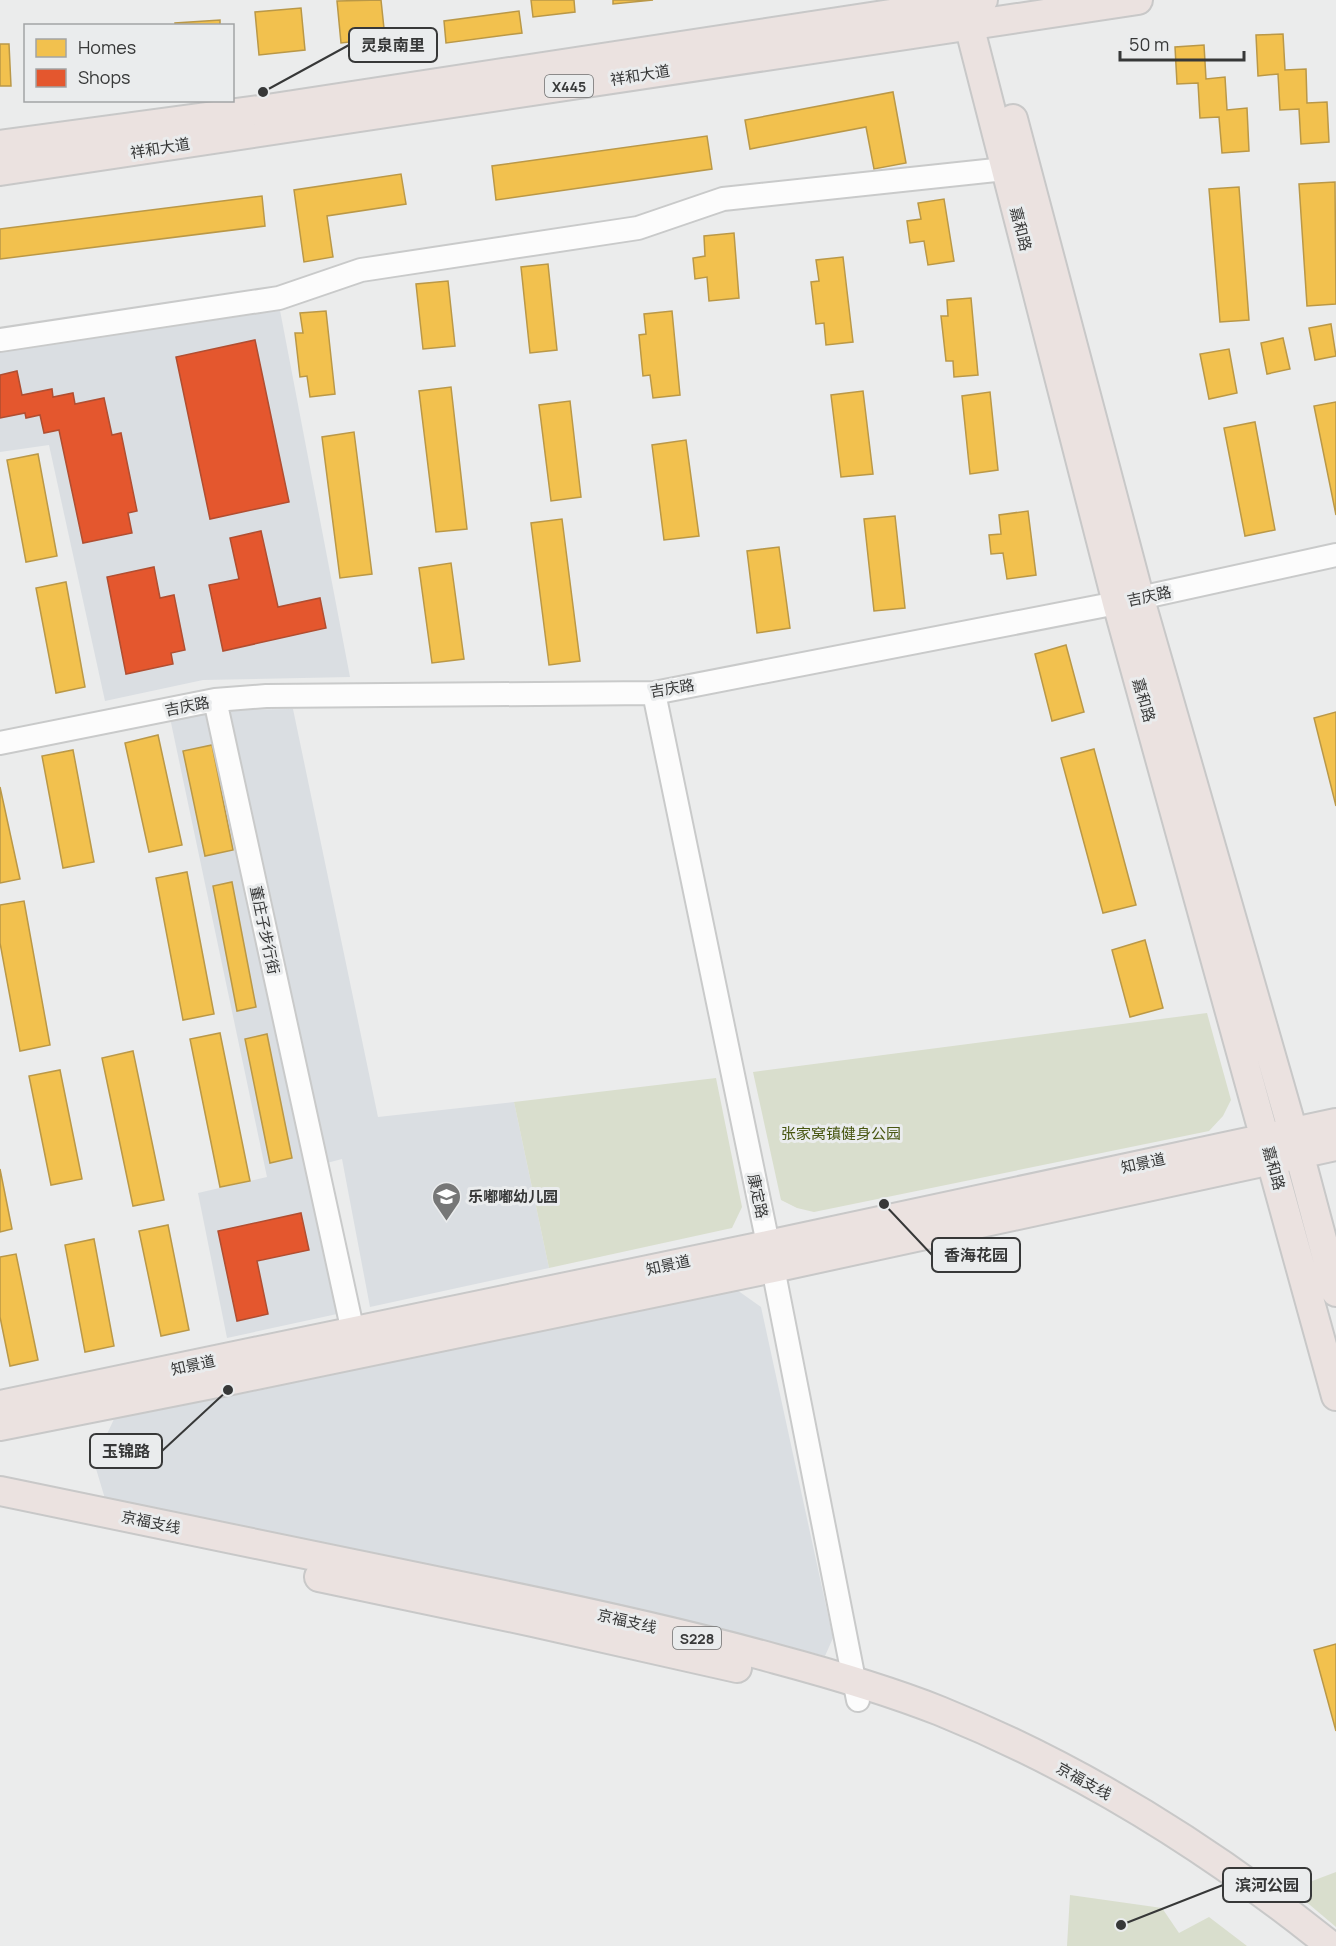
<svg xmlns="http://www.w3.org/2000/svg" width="1336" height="1946" font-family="Manrope,'Noto Sans SC',sans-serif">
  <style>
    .built { fill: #dadee2 }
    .green { fill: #d9decd }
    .homes { fill: #f2c14e; stroke: #ba9847; stroke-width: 1.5 }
    .shops { fill: #e4572e; stroke: #b04e31; stroke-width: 1.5 }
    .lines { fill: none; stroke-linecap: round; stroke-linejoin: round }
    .minor-casing { stroke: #c9caca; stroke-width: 26 }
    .major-casing { stroke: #c8c8c8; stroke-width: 32 }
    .minor { stroke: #fcfcfc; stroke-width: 22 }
    .major { stroke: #ebe2e0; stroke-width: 28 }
    .labels { text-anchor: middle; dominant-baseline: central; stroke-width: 6; stroke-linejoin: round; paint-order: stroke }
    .shield { fill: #eaeced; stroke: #6d6e6e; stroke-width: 1.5 }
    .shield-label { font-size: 14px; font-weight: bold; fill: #373838 }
    .street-label { font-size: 15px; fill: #373838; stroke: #eaeced }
    .park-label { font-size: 15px; fill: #485610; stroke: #eaeced }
    .poi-label { font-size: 15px; font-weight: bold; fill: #373838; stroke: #eaeced; text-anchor: start }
    .leader { fill: none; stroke: #373838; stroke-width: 2 }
    .callout-dot { fill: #373838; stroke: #eaeced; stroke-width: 2 }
    .callout { fill: #eaeced; stroke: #373838; stroke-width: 2 }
    .callout-label { font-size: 16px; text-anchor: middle; font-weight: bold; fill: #373838 }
  </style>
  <rect width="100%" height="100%" fill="#ebecec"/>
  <!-- built -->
  <path class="built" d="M279 305 350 677 203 680 105 701 49 445 0 452V348Z
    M293 709 378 1117 514 1102 549 1268 370 1307 342 1159 308 1168 337 1314 227 1338 198 1193 267 1177 170 718 209 710Z
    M737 1290 761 1307 833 1638 825 1656 619 1604 106 1502 94 1462 114 1419Z"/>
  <!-- green -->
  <path class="green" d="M1207 1013 1231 1100 1223 1116 1209 1131 814 1212 797 1208 781 1200 753 1072Z
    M716 1078 742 1207 732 1228 549 1268 514 1102Z
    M1336 1872V1927L1291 1889Z
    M1070 1895 1162 1908 1179 1933 1209 1917 1247 1946H1067Z"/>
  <!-- homes -->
  <path class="homes" d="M381 0 385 38 341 43 337 1Z
    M531 0H574L575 12 533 17Z
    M613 0H653L613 4Z
    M301 8 305 50 259 55 255 12Z
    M519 11 522 33 446 43 444 21Z
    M220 20V26H175V23Z
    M1283 34 1285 70 1306 69 1307 103 1327 102 1329 142 1301 144 1299 109 1280 110 1278 74 1258 76 1256 35Z
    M0 44H9L11 86H0Z
    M1204 45 1206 79 1225 77 1227 110 1247 108 1249 151 1222 153 1219 117 1200 118 1198 83 1177 84 1175 47Z
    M893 92 906 163 874 169 866 127 750 149 745 120Z
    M707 136 712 169 496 200 492 166Z
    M401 174 406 204 327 216 333 257 304 262 294 190Z
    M1335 182 1336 304 1307 306 1299 184Z
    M1239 187 1249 320 1220 322 1209 189Z
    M262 196 265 226 0 259V229Z
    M944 199 954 261 928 265 924 241 910 243 907 221 921 219 918 203Z
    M734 233 739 298 709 301 707 277 695 279 693 258 705 256 704 236Z
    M843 257 853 342 826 345 824 323 816 324 811 282 819 281 816 260Z
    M548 264 557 350 530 353 521 267Z
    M448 281 455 346 423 349 416 284Z
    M971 298 978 375 954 377 953 361H946L941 316H948L947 300Z
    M326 311 335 394 310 397 307 376 300 377 295 333H303L300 313Z
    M672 311 680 395 653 398 650 375 643 376 639 335 646 334 644 314Z
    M1331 324 1336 356 1315 360 1309 328Z
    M1283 338 1290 369 1267 374 1261 343Z
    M1229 349 1237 393 1209 399 1200 354Z
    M451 387 467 529 436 532 419 391Z
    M863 391 873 474 841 477 831 395Z
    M990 392 998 470 970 474 962 396Z
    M570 401 581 497 551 501 539 405Z
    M1336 402V515L1314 406Z
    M1255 422 1275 530 1245 536 1224 428Z
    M354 432 372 574 340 578 322 437Z
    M686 440 699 536 664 540 652 445Z
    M38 454 57 556 26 562 7 460Z
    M1028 511 1036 575 1007 579 1003 553 991 554 989 535 1001 534 999 515Z
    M895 516 905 608 874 611 864 519Z
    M562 519 580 661 549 665 531 523Z
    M779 547 790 628 757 633 747 551Z
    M451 563 464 659 432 663 419 568Z
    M66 582 85 687 56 693 36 588Z
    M1066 645 1084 712 1052 721 1035 654Z
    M1336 712V806L1314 718Z
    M158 735 182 845 149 852 125 743Z
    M212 745 233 850 205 856 183 751Z
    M1094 749 1136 905 1103 913 1061 758Z
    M73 750 94 862 63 868 42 756Z
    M0 787 20 879 0 883Z
    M187 872 214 1014 183 1020 156 878Z
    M232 882 256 1007 237 1011 213 886Z
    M24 901 50 1045 20 1051 0 943V905Z
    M1145 940 1163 1008 1130 1017 1112 950Z
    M220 1033 250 1181 220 1187 190 1039Z
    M267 1034 292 1158 270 1163 245 1039Z
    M133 1051 164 1200 133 1206 102 1058Z
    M60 1070 82 1179 51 1185 29 1076Z
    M0 1169 12 1229 0 1232Z
    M168 1225 189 1330 161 1336 139 1231Z
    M94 1239 114 1346 85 1352 65 1245Z
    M16 1254 38 1360 10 1366 0 1317V1257Z
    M1336 1644V1731L1314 1650Z"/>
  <!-- shops -->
  <path class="shops" d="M255 340 289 502 210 519 176 357Z
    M17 371 22 395 52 389 53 397 73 393 75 404 104 398 112 435 121 433 137 511 128 513 132 533 83 543 59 430 44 433 40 415 26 418 25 413 0 418V375Z
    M261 531 278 607 320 598 326 628 223 651 209 585 239 579 230 538Z
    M154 567 160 598 174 595 185 650 171 653 173 664 126 674 107 577Z
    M301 1213 309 1250 257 1261 268 1314 237 1321 218 1231Z"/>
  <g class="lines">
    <defs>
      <path id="minor" d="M0 340 279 298 361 270 638 228 723 199 1005 169
        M654 693 773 1268 858 1700
        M215 700 356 1346
        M0 743 215 700 266 696 654 693 1117 603 1336 555"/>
      <path id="major" d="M975 1 969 25 1117 603 1336 1396
        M1013 119 1139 596 1299 1153 1336 1292
        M0 145 267 109 983 0
        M0 171 1138 0
        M0 1405 768 1245 1336 1123
        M0 1426 227 1381 773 1268 1336 1146
        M0 1491C161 1524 322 1557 484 1591 582 1611 680 1632 776 1659 832 1674 887 1690 940 1711 1081 1768 1213 1851 1331 1946
        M319 1577 533 1622 737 1668"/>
    </defs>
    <!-- minor casing -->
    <use href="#minor" class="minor-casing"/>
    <!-- major casing -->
    <use href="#major" class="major-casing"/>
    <!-- minor -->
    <use href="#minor" class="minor"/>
    <!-- major -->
    <use href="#major" class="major"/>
  </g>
  <!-- icons -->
  <defs>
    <symbol id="school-pin" viewBox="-11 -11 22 30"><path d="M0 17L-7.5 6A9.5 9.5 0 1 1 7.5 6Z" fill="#767777" stroke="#eaeced"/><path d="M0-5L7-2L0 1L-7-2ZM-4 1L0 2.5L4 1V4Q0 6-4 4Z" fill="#fff"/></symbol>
  </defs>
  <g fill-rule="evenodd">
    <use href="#school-pin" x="430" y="1180" width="33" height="45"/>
  </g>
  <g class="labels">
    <!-- shield labels -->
    <g class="shield">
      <rect x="545" y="75" width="48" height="22" rx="4.5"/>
      <rect x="673" y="1627" width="48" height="22" rx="4.5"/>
    </g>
    <g class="shield-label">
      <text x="569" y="86">X445</text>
      <text x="697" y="1638">S228</text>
    </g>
    <!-- street labels -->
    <g class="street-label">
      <text transform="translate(640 75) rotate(-9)">祥和大道</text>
      <text transform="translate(160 148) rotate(-9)">祥和大道</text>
      <text transform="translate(1021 229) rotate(76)">嘉和路</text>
      <text transform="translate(1149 596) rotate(-12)">吉庆路</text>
      <text transform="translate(672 688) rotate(-9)">吉庆路</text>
      <text transform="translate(1144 700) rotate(74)">嘉和路</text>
      <text transform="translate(187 706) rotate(-11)">吉庆路</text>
      <text transform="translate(265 930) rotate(78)">董庄子步行街</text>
      <text transform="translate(1143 1163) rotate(-12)">知景道</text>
      <text transform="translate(1274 1168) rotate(75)">嘉和路</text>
      <text transform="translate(758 1196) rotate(78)">康定路</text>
      <text transform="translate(668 1265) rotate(-12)">知景道</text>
      <text transform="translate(193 1365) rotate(-12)">知景道</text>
      <text transform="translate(151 1522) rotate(12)">京福支线</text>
      <text transform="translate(627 1621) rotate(13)">京福支线</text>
      <text transform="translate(1084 1781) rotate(29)">京福支线</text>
    </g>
    <!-- park labels -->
    <g class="park-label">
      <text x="841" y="1133">张家窝镇健身公园</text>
    </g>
    <!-- poi labels -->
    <g class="poi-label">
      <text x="468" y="1196">乐嘟嘟幼儿园</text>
    </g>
  </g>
  <!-- callouts -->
  <path class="leader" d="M263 92L349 45M884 1204L932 1255M228 1390L162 1451M1121 1925L1223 1885"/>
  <g class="callout-dot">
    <circle cx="263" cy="92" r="6"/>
    <circle cx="884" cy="1204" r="6"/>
    <circle cx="228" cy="1390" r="6"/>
    <circle cx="1121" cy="1925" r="6"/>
  </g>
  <g class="callout">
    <rect x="349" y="28" width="88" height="34" rx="6"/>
    <rect x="932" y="1238" width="88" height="34" rx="6"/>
    <rect x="90" y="1434" width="72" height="34" rx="6"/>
    <rect x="1223" y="1868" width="88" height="34" rx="6"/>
  </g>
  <g class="callout-label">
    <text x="393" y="51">灵泉南里</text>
    <text x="976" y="1261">香海花园</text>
    <text x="126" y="1457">玉锦路</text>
    <text x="1267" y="1891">滨河公园</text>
  </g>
  <!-- legend -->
  <rect x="24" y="24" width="210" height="78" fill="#eaeced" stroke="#a2a4a5" stroke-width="1.5"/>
  <rect x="36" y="39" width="30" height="18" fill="#f2c14e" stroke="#a2a4a5" stroke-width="1.5"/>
  <text x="78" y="54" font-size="18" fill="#373838">Homes</text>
  <rect x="36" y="69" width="30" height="18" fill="#e4572e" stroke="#a2a4a5" stroke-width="1.5"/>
  <text x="78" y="84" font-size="18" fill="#373838">Shops</text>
  <!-- scale -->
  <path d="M1120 51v9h124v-9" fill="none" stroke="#373838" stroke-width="3"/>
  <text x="1129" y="51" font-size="18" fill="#373838" stroke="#eaeced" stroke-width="4.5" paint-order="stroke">50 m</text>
</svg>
